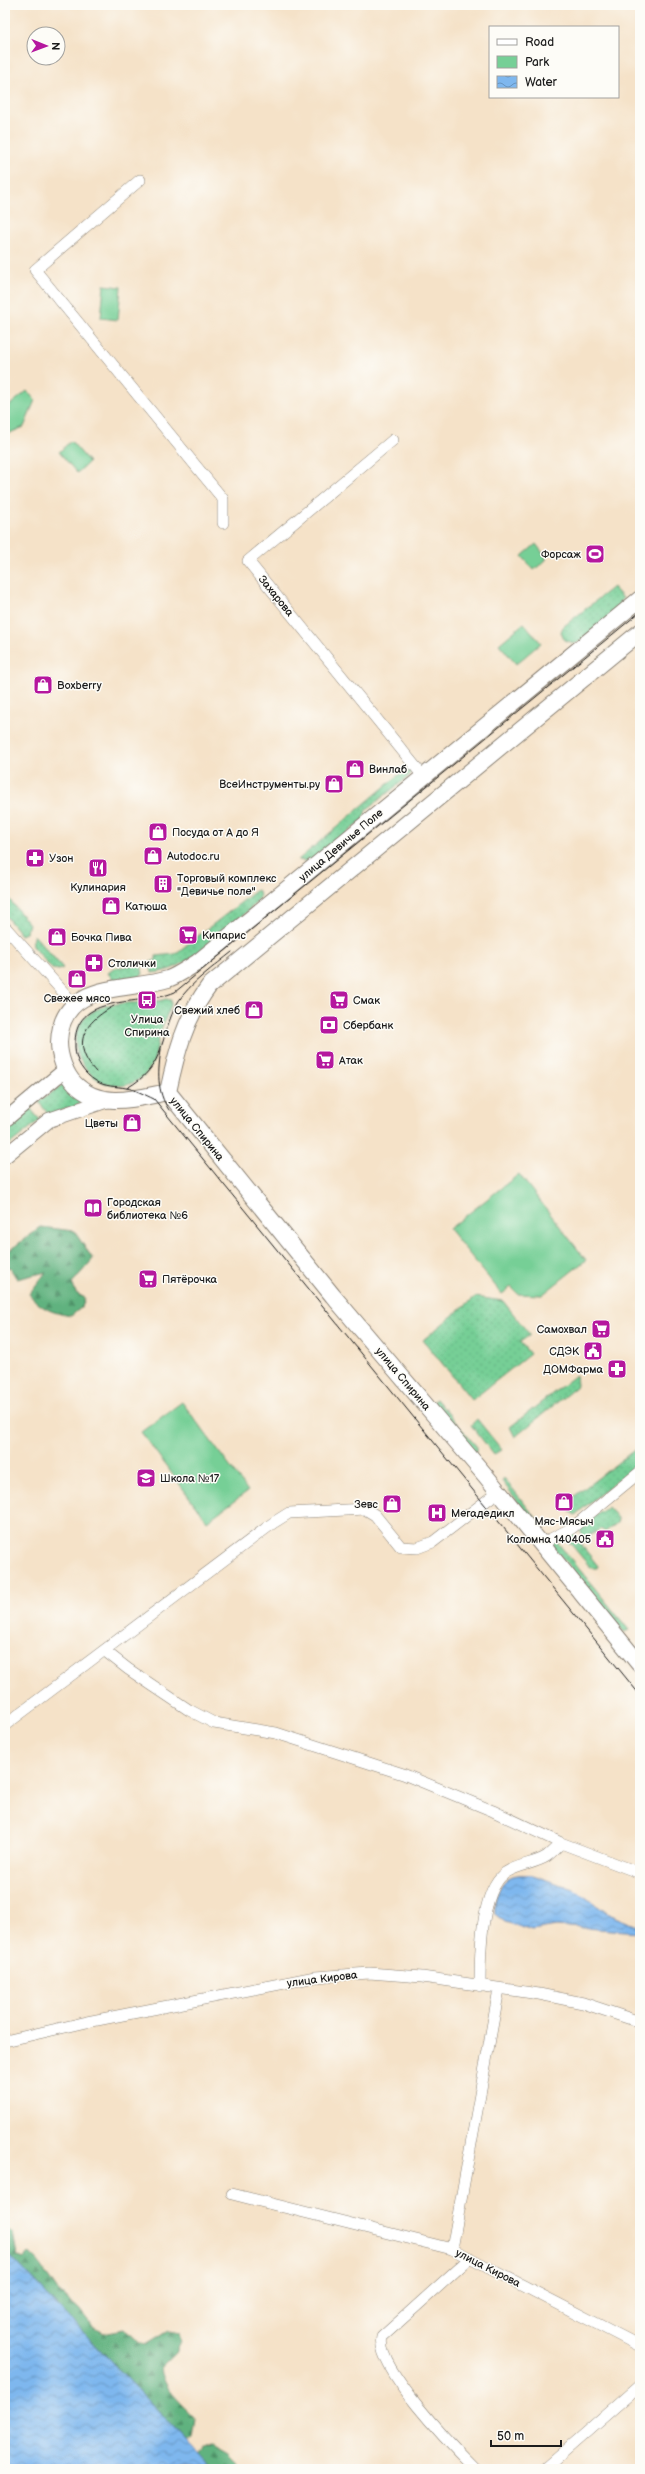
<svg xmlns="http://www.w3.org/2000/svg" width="645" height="2474" font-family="'Balsamiq Sans',sans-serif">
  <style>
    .grass { fill: url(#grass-dots); stroke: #497659 }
    .forest { fill: url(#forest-firs); stroke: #3e674e }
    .park { fill: #76cf96; stroke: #497659 }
    .water { fill: url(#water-waves); stroke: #4d6a85 }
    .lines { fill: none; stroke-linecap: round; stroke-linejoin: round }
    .minor-casing { stroke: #887f72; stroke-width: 12 }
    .tertiary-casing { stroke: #887f72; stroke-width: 16 }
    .secondary-casing { stroke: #887f72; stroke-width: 18 }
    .minor { stroke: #fff; stroke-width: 11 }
    .tertiary { stroke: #fff; stroke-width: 14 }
    .secondary { stroke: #fff; stroke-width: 16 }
    .tram { stroke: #1c1c1c; stroke-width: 1 }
    .labels { text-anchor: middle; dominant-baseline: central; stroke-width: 3; stroke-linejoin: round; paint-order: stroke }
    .poi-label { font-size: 11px; fill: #1c1c1c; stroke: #fdfcf7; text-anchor: start }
    .street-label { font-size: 11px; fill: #1c1c1c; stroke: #fdfcf7 }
  </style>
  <defs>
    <pattern id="grass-dots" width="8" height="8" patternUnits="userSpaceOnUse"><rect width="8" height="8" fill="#76cf96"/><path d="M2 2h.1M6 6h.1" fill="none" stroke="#66b181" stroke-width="1.8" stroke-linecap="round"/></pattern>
    <pattern id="forest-firs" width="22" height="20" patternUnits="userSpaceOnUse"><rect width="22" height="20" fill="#60b27f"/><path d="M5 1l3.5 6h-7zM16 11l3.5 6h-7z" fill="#4e9067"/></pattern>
    <pattern id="water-waves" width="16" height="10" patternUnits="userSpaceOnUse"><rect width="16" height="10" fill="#7eb7ee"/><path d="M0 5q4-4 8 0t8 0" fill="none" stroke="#6694c0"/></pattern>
  </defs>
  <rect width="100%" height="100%" fill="#fdfcf7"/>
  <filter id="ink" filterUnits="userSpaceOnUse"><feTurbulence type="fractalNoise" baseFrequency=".025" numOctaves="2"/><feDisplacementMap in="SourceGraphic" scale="8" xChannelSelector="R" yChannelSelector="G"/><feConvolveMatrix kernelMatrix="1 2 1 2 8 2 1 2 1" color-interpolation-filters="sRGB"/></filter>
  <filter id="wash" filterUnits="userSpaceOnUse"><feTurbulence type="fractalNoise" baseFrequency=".012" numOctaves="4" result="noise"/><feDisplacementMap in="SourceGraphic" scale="16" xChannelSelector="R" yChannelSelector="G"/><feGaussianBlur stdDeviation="0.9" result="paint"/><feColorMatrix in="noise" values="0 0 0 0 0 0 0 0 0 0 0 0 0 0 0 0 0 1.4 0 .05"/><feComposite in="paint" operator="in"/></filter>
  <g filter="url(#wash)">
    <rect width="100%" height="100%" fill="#f5e2c8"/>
    <!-- grass -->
    <path class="grass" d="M613 587 623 598 618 611 576 644 564 640 561 632 563 627Z
      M408 767 411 772 408 777 366 810 363 820 311 862 298 860Z
      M257 890 259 891 260 897C252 912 195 957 178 966 170 970 161 972 152 973L150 962 156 960V956L175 954Z
      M5 894 29 924 26 933 21 935 5 915Z
      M34 935 63 968 59 970 52 969 32 945Z
      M141 964 143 974 138 978 113 980 108 973 115 968Z
      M166 999 171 1000V1005C167 1015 162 1026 159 1036 156 1049 157 1059 148 1071 112 1114 52 1053 85 1018 105 996 141 1007 166 999Z
      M63 1084H67L86 1102 49 1115 39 1102Z
      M30 1108 40 1120 5 1148V1128Z
      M475 1297 503 1301 530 1335 520 1342 530 1354 472 1400 423 1340Z
      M576 1375 577 1386 515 1437 510 1427Z
      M436 1399 477 1447V1452L475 1453 433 1403V1401Z
      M477 1419 502 1450 494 1455 471 1425Z
      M637 1448 640 1452V1461L575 1515 571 1512 568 1501Z
      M504 1478 540 1523V1528L537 1527 502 1481Z
      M608 1507 618 1518 617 1523 605 1532 601 1529 585 1538 578 1528Z
      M570 1534H573L598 1566 597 1568H591L569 1542Z
      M554 1541 557 1542 629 1630 624 1632 553 1547Z"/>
    <!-- forest -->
    <path class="forest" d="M40 1227 74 1231 93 1259 72 1283 76 1293 85 1298 82 1307 71 1316C53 1313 41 1309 29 1294L46 1272 17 1279 10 1268 5 1270V1254Z
      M5 2228 13 2233 17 2255 23 2259 29 2253 38 2262 57 2290 79 2309 94 2328 103 2333 124 2329 138 2342 145 2345 168 2331 179 2333 181 2342 176 2353 160 2369C163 2389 183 2404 196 2418L193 2438 187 2441 5 2250Z
      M213 2445 227 2453 243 2469H213L200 2455 205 2446Z"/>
    <!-- park -->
    <path class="park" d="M104 285 121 287 118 320 101 318Z
      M27 391 35 400 24 427 5 435V409Z
      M71 441 89 462 77 473 59 452Z
      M536 544 546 557V560L534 570 522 556Z
      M524 623 541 643 516 664 499 644Z
      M519 1174 586 1260 542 1295 518 1294 511 1287 502 1294 449 1229Z
      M182 1402 248 1491 207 1521 141 1432Z"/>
    <!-- water -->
    <path class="water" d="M532 1875 574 1889 610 1915 640 1927V1932L556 1926 532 1930 505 1922 495 1914C494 1901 498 1881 513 1876 518 1874 526 1875 532 1875Z
      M5 2250 187 2441 213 2469H5Z"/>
  </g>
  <g filter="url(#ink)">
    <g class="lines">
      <defs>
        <path id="minor" d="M140 180 35 270 223 499V523
          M393 440 248 561 423 776
          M5 927 74 1004
          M541 1544 572 1528 640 1472
          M105 1651 128 1669 189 1710 214 1723 276 1733 403 1774 493 1811 561 1843 640 1873
          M5 1725 273 1523 289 1513 365 1509 375 1515 401 1547 417 1548 433 1542 499 1491
          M480 1986C480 1958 480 1891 505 1873 518 1864 535 1864 547 1856 552 1852 557 1847 561 1843
          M5 2041 87 2022 315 1977 369 1973 422 1977 539 1994 583 2003 640 2022
          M232 2194 452 2249 640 2346
          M452 2249 499 1989
          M470 2258 382 2337C374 2366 453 2447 475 2469
          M544 2469 640 2385"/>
        <path id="tertiary" d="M5 1120 66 1069
          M5 1156 49 1120 108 1100"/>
        <path id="secondary" d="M168 1092C137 1098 101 1110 75 1084 65 1074 59 1056 59 1042 61 980 127 992 168 979 179 975 188 968 198 962L640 599
          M168 1092 333 1296 485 1475 640 1665
          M168 1092C176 1054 185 1018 209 986L640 632"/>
      </defs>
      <!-- minor casing -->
      <use href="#minor" class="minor-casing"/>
      <!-- tertiary casing -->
      <use href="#tertiary" class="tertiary-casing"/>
      <!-- secondary casing -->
      <use href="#secondary" class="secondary-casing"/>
      <!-- minor -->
      <use href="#minor" class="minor"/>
      <!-- tertiary -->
      <use href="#tertiary" class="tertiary"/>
      <!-- secondary -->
      <use href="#secondary" class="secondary"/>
      <!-- tram -->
      <path class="tram" d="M640 612 175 992C139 1008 73 990 75 1047 75 1061 84 1074 96 1081 105 1087 116 1086 126 1088 135 1089 145 1095 154 1099L640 1695
        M161 1049C158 1071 156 1091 169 1110
        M96 1072C70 1044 84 1022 114 1006
        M127 1088C168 1065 158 1037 178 1002 189 984 216 965 232 952"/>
    </g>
  </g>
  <!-- icons -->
  <defs>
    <symbol id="stadium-square" viewBox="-11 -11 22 22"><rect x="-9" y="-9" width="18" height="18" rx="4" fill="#b5179e" stroke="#fdfcf7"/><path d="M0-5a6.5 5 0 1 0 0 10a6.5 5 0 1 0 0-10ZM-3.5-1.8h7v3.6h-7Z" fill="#fff"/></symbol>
    <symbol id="shop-square" viewBox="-11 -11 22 22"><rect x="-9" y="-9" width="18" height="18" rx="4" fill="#b5179e" stroke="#fdfcf7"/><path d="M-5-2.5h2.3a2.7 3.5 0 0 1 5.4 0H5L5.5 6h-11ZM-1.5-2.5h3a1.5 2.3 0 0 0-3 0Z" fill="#fff"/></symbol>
    <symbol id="pharmacy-square" viewBox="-11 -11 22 22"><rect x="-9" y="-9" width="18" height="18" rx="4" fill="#b5179e" stroke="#fdfcf7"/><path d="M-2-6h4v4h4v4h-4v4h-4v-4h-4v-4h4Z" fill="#fff"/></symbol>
    <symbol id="restaurant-square" viewBox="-11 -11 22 22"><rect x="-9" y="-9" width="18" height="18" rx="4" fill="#b5179e" stroke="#fdfcf7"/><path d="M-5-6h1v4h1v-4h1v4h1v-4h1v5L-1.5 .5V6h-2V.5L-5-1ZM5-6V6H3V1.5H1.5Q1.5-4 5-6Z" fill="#fff"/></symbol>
    <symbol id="building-square" viewBox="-11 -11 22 22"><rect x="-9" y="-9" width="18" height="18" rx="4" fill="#b5179e" stroke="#fdfcf7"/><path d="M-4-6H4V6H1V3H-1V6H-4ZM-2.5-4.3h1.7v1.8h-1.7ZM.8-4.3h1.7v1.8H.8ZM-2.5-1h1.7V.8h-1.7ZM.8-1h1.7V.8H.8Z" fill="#fff"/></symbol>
    <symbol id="supermarket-square" viewBox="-11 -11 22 22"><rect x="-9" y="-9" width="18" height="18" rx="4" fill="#b5179e" stroke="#fdfcf7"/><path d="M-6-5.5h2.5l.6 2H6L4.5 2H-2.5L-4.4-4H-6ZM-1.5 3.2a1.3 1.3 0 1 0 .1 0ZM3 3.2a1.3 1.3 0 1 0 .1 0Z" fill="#fff"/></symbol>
    <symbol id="bus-square" viewBox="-11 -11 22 22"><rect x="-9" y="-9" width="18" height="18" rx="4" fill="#b5179e" stroke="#fdfcf7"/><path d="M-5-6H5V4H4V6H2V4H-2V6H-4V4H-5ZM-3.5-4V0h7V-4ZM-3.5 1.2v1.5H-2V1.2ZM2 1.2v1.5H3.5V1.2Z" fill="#fff"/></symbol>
    <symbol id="bank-square" viewBox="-11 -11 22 22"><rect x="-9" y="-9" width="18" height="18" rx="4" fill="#b5179e" stroke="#fdfcf7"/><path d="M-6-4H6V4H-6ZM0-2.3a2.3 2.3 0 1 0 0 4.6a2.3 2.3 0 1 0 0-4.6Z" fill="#fff"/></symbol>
    <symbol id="library-square" viewBox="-11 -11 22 22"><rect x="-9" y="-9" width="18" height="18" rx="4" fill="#b5179e" stroke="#fdfcf7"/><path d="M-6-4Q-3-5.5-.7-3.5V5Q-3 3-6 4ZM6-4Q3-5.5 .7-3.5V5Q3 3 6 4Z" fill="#fff"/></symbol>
    <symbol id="civic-square" viewBox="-11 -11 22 22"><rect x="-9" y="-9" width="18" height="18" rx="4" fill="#b5179e" stroke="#fdfcf7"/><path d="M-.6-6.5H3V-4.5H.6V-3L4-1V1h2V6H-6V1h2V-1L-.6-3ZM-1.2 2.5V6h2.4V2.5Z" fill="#fff"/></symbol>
    <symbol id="school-square" viewBox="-11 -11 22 22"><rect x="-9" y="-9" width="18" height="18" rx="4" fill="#b5179e" stroke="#fdfcf7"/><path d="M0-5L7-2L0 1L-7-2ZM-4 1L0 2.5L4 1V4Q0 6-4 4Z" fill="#fff"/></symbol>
    <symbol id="hospital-square" viewBox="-11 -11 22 22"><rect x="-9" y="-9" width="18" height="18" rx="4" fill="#b5179e" stroke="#fdfcf7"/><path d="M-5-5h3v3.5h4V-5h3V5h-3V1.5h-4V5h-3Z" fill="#fff"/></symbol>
  </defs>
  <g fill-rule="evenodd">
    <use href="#stadium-square" x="584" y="543" width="22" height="22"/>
    <use href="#shop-square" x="32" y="674" width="22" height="22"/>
    <use href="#shop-square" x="344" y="758" width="22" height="22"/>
    <use href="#shop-square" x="323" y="773" width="22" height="22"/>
    <use href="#shop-square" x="147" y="821" width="22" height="22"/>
    <use href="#shop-square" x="142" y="845" width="22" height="22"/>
    <use href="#pharmacy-square" x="24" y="847" width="22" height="22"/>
    <use href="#restaurant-square" x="87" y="857" width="22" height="22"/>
    <use href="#building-square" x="152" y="873" width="22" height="22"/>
    <use href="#shop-square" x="100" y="895" width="22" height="22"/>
    <use href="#supermarket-square" x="177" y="924" width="22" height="22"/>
    <use href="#shop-square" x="46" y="926" width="22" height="22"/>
    <use href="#pharmacy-square" x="83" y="952" width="22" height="22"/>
    <use href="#shop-square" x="66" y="968" width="22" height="22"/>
    <use href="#bus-square" x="136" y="989" width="22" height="22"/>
    <use href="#supermarket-square" x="328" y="989" width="22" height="22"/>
    <use href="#shop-square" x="243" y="999" width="22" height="22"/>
    <use href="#bank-square" x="318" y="1014" width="22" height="22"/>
    <use href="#supermarket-square" x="314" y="1049" width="22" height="22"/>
    <use href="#shop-square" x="121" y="1112" width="22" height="22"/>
    <use href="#library-square" x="82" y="1197" width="22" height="22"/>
    <use href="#supermarket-square" x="137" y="1268" width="22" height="22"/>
    <use href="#supermarket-square" x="590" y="1318" width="22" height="22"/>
    <use href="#civic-square" x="582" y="1340" width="22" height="22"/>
    <use href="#pharmacy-square" x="606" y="1358" width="22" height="22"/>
    <use href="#school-square" x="135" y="1467" width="22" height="22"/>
    <use href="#shop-square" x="553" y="1491" width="22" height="22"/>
    <use href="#shop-square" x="381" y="1493" width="22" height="22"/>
    <use href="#hospital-square" x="426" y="1502" width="22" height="22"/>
    <use href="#civic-square" x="594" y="1528" width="22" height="22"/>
  </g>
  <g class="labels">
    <!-- poi labels -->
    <g class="poi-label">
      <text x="581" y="554" text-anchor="end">Форсаж</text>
      <text x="57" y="685">Boxberry</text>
      <text x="369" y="769">Винлаб</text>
      <text x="320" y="784" text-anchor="end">ВсеИнструменты.ру</text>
      <text x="172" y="832">Посуда от А до Я</text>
      <text x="167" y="856">Autodoc.ru</text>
      <text x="49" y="858">Узон</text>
      <text x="177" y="878">Торговый комплекс<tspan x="177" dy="13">"Девичье поле"</tspan></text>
      <text x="98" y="887" text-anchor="middle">Кулинария</text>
      <text x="125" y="906">Катюша</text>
      <text x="202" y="935">Кипарис</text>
      <text x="71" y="937">Бочка Пива</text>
      <text x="108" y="963">Столички</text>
      <text x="77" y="998" text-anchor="middle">Свежее мясо</text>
      <text x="353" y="1000">Смак</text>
      <text x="240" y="1010" text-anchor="end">Свежий хлеб</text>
      <text x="147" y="1019" text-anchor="middle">Улица<tspan x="147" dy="13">Спирина</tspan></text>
      <text x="343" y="1025">Сбербанк</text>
      <text x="339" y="1060">Атак</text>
      <text x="118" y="1123" text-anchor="end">Цветы</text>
      <text x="107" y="1202">Городская<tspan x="107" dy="13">библиотека №6</tspan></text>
      <text x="162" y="1279">Пятёрочка</text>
      <text x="587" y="1329" text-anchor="end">Самохвал</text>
      <text x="579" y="1351" text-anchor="end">СДЭК</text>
      <text x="603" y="1369" text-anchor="end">ДОМФарма</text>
      <text x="160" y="1478">Школа №17</text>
      <text x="378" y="1504" text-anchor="end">Зевс</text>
      <text x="451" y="1513">Мегадедикл</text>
      <text x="564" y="1521" text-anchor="middle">Мяс-Мясыч</text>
      <text x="591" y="1539" text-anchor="end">Коломна 140405</text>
    </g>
    <!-- street labels -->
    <g class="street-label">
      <text transform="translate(276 596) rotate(51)">Захарова</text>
      <text transform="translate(341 845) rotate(-40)">улица Девичье Поле</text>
      <text transform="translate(197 1129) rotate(51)">улица Спирина</text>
      <text transform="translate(403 1379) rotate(50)">улица Спирина</text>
      <text transform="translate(322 1979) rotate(-7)">улица Кирова</text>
      <text transform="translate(488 2268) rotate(27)">улица Кирова</text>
    </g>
  </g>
  <!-- margin -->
  <rect width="645" height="2474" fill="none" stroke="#fdfcf7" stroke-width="20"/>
  <!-- legend -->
  <rect x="489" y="26" width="130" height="72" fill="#fdfcf7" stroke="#a3a29f"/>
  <rect x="497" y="39" width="20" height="6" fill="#ffffff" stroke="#a3a29f"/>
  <text x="525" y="46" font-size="12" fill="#1c1c1c">Road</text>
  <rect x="497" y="56" width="20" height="12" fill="#76cf96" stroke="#a3a29f"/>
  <text x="525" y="66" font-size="12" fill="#1c1c1c">Park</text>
  <rect x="497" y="76" width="20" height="12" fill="url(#water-waves)" stroke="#a3a29f"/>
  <text x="525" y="86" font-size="12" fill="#1c1c1c">Water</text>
  <!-- north arrow -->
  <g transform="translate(46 46) rotate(91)"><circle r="19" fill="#fdfcf7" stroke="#a3a29f"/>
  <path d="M0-3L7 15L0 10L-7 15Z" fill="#b5179e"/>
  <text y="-6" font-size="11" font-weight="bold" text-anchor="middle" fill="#1c1c1c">N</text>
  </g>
  <!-- scale -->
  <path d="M491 2440v6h70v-6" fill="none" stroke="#1c1c1c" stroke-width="2"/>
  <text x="497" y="2440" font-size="12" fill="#1c1c1c" stroke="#fdfcf7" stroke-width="3" paint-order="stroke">50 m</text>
</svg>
